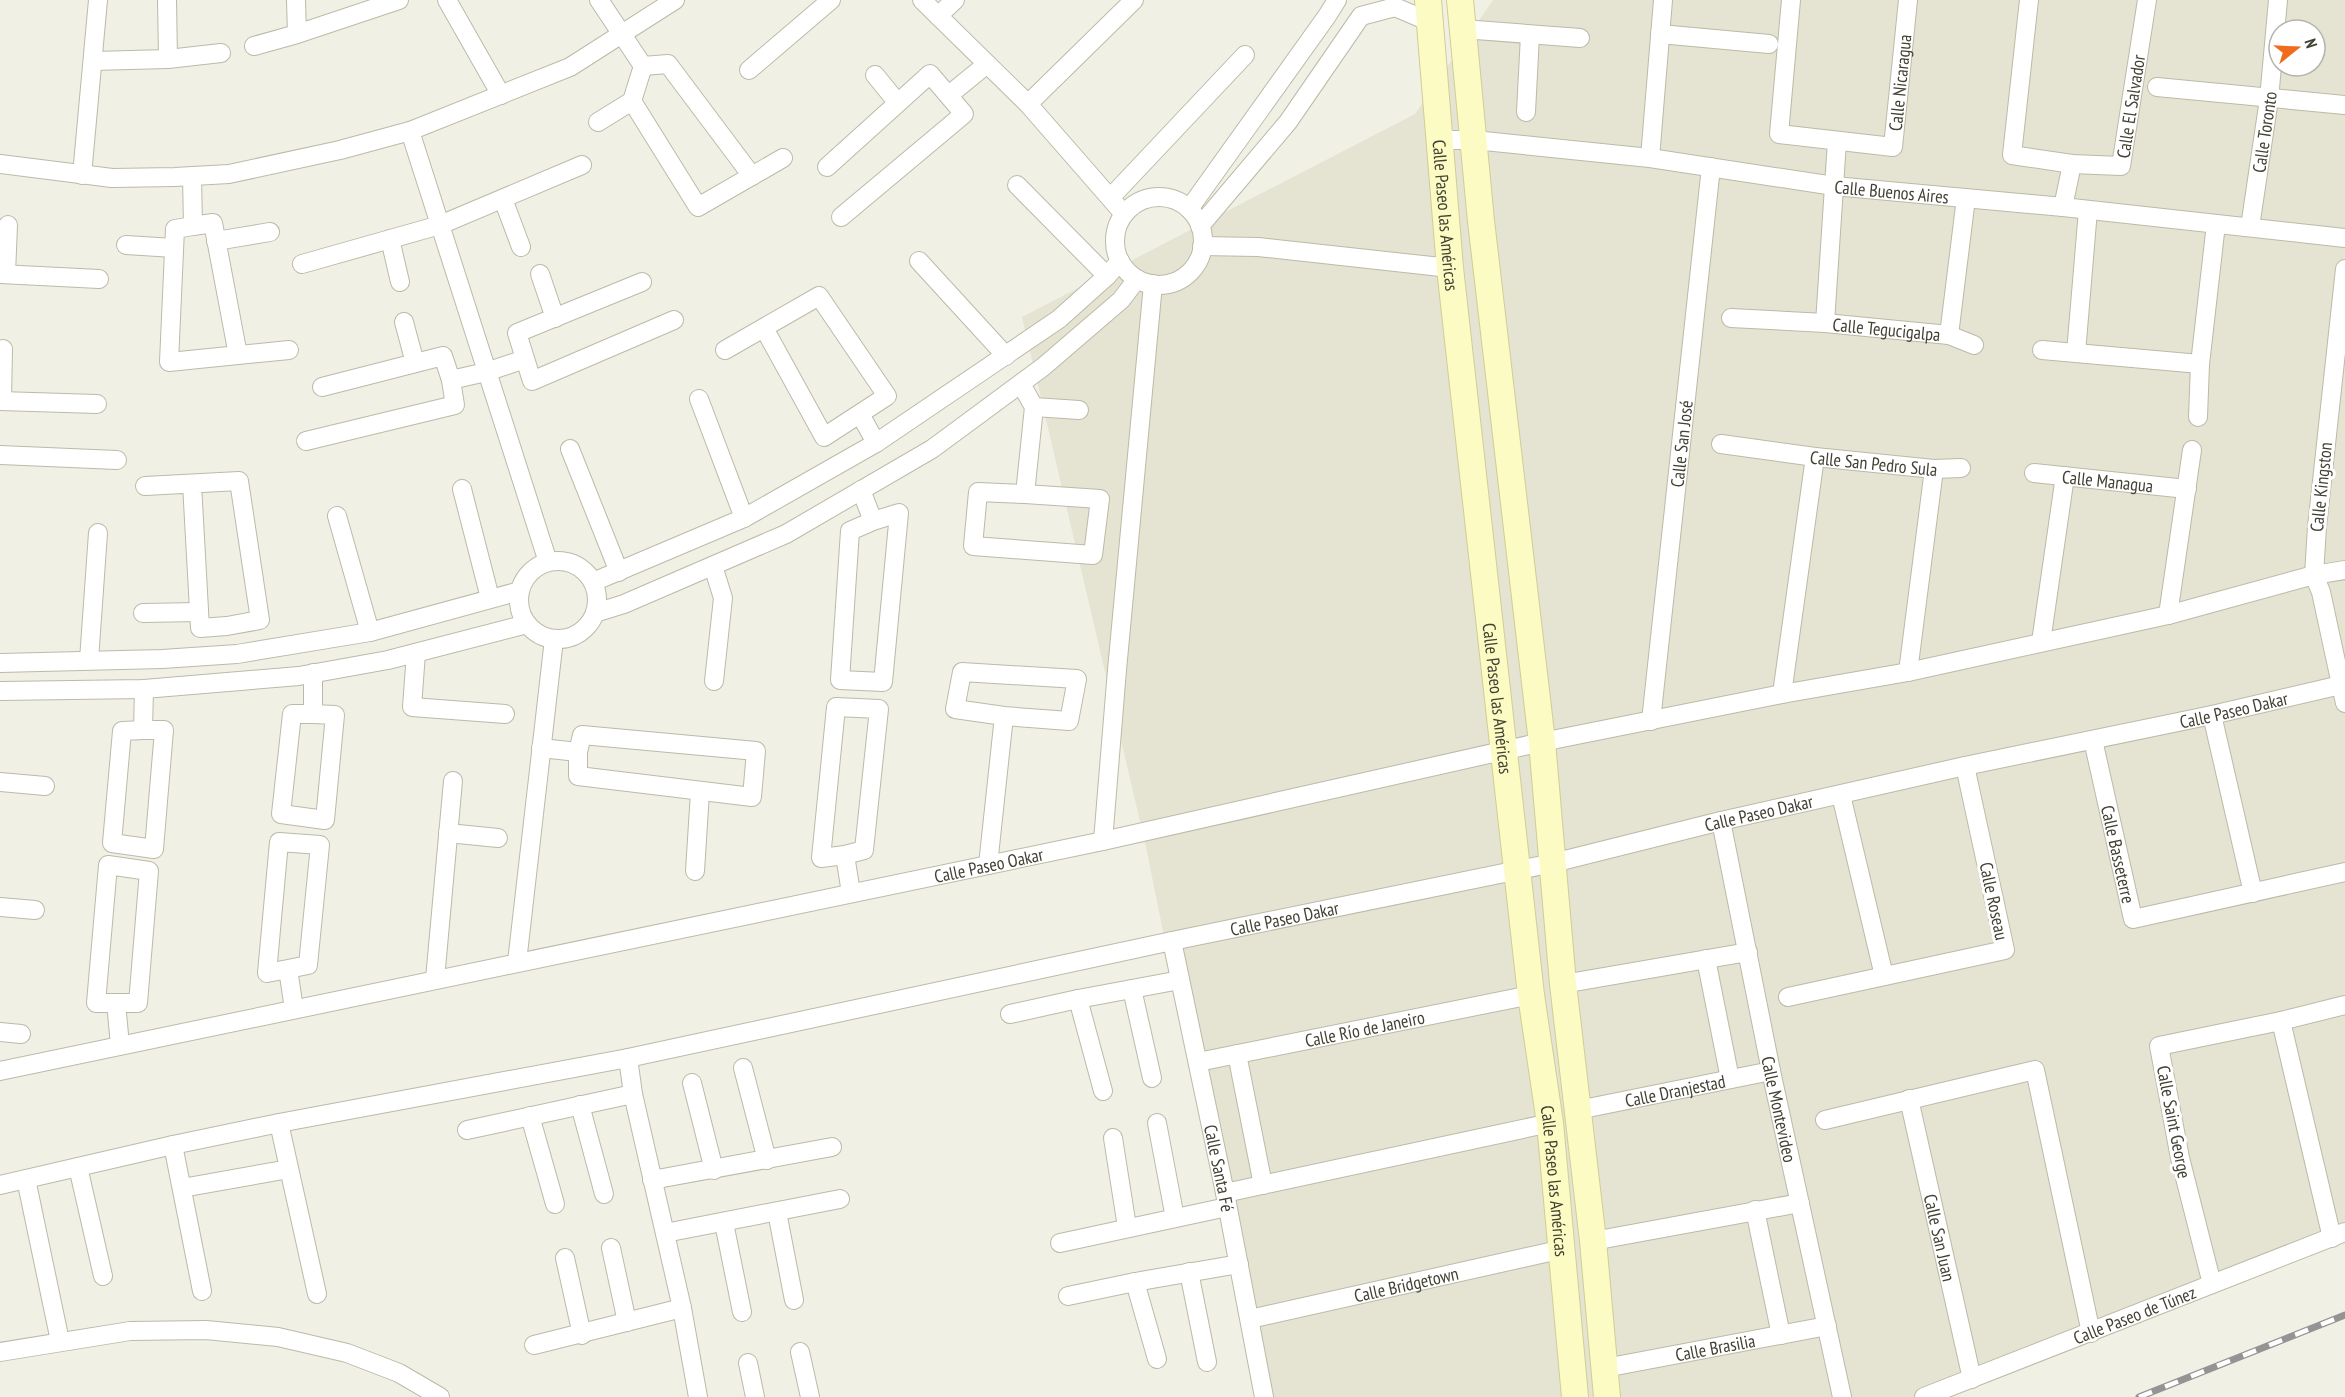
<svg xmlns="http://www.w3.org/2000/svg" width="2345" height="1397" font-family="'PT Sans Narrow',sans-serif">
  <style>
    .residential { fill: #e5e3d2; fill-rule: evenodd }
    .lines { fill: none; stroke-linecap: round; stroke-linejoin: round }
    .street-casing { stroke: #bcbaa7; stroke-width: 20 }
    .secondary-casing { stroke: #d0cd96; stroke-width: 28 }
    .street { stroke: #fff; stroke-width: 18 }
    .secondary { stroke: #fcfbc3; stroke-width: 26 }
    .rail-casing { stroke: #949494; stroke-width: 7 }
    .rail { stroke: #fff; stroke-width: 4.5; stroke-dasharray: 14; stroke-linecap: butt }
    .labels { text-anchor: middle; dominant-baseline: central; stroke-width: 6; stroke-linejoin: round; paint-order: stroke }
    .street-label { font-size: 18px; fill: #434134; stroke: #fff }
  </style>
  <rect width="100%" height="100%" fill="#f1f0e4"/>
  <!-- residential -->
  <path class="residential" d="M1493 0H2345V1225L1915 1397H1257L1146 847 1022 317 1415 114ZM2279 30H2315V66H2279Z"/>
  <g class="lines">
    <defs>
      <g id="street">
        <path d="M167 0 168 59"/>
        <path d="M296 0 297 34"/>
        <path d="M447 0 501 95"/>
        <path d="M599 0 643 66"/>
        <path d="M922 0 1028 104 1124 214"/>
        <path id="s1" d="M1791 0 1779 134 1893 147 1908 0"/>
        <path id="s2" d="M2029 0 2012 155 2072 164 2121 166 2147 0"/>
        <path d="M938 16 955 0"/>
        <path d="M1463 29 1580 38"/>
        <path d="M1660 34 1769 44"/>
        <path d="M254 46 297 34 399 0"/>
        <path d="M93 61 168 59 221 53"/>
        <path d="M643 66 668 64 752 176"/>
        <path d="M749 70 831 0"/>
        <path d="M875 75 897 102"/>
        <path d="M2157 87 2345 105"/>
        <path d="M949 95 987 64"/>
        <path d="M632 101 698 207 783 158"/>
        <path d="M1028 104 1134 0"/>
        <path d="M1526 112 1530 35"/>
        <path d="M598 122 632 101 643 66"/>
        <path d="M410 131 548 562"/>
        <path id="s3" d="M1441 140H1474L1650 158 1834 186 2063 207 2345 238"/>
        <path d="M1650 158 1663 0"/>
        <path d="M0 164 112 178 175 177 229 174 340 150 410 131 570 67 675 0"/>
        <path d="M827 167 930 74 964 114 841 217"/>
        <path d="M82 175 98 0"/>
        <path d="M192 176 193 226 213 223 238 355"/>
        <path d="M1017 185 1107 276"/>
        <path d="M1111 197 1245 55"/>
        <circle cx="1159" cy="241" r="44"/>
        <path d="M503 199 521 247"/>
        <path d="M2063 207 2072 164"/>
        <path d="M1189 209 1327 16 1337 0"/>
        <path d="M193 226 175 229 169 362 289 350"/>
        <path d="M1200 226 1288 122 1361 16 1395 7 1430 22"/>
        <path id="s4" d="M2250 227 2269 99 2278 0"/>
        <path d="M390 239 400 282"/>
        <path d="M216 241 270 232"/>
        <path d="M126 245 174 248"/>
        <path d="M1202 246 1258 247 1450 268"/>
        <path d="M919 261 1006 356"/>
        <path d="M302 264 440 225 582 165"/>
        <path d="M2345 269 2317 527 2314 575 2321 592 2345 703"/>
        <path d="M0 274 99 279"/>
        <path d="M6 274 8 225"/>
        <path d="M540 274 555 318"/>
        <path d="M642 282 517 333 532 381 674 320"/>
        <path id="s5" d="M1731 318 1825 323 1949 335 1974 345"/>
        <path d="M404 322 415 363"/>
        <path d="M1825 323 1837 141"/>
        <path d="M1949 335 1966 198"/>
        <path d="M725 350 819 296 887 396 824 437 764 328"/>
        <path d="M2042 350 2200 364"/>
        <path d="M2076 353 2088 210"/>
        <path d="M451 380 486 372 525 359"/>
        <path d="M1021 384 1034 407 1025 494 1100 499 1093 555 973 546 978 492 1025 494"/>
        <path d="M699 399 744 518"/>
        <path d="M0 401 97 404"/>
        <path d="M2 401 3 349"/>
        <path d="M1034 407 1079 410"/>
        <path d="M860 414 876 443"/>
        <path d="M2198 417 2200 364 2216 224"/>
        <path d="M306 441 455 405 451 380 443 356 322 387"/>
        <path id="s6" d="M1721 444 1815 457 1934 469 1961 468"/>
        <path d="M570 449 619 572"/>
        <path d="M0 455 117 460"/>
        <path id="s7" d="M2034 473 2187 489"/>
        <path d="M145 486 239 481 260 620 227 626 200 628 192 484"/>
        <path d="M462 489 490 598"/>
        <path d="M861 490 873 521 899 513 883 682 840 680 850 531 873 521"/>
        <path d="M337 516 370 632"/>
        <circle cx="558" cy="600" r="39"/>
        <path d="M713 566 723 598 714 681"/>
        <path d="M593 582 744 518 876 443 1059 319 1107 276 1120 261"/>
        <path d="M143 613 199 612"/>
        <path d="M595 613 624 604 786 534 932 449 1043 367 1121 300 1137 279"/>
        <path d="M2168 615 2192 450"/>
        <path d="M2041 642 2065 476"/>
        <path d="M416 653 412 707 505 714"/>
        <path d="M89 660 98 533"/>
        <path d="M0 663 162 659 237 654 370 632 520 591"/>
        <path d="M1908 672 1934 469"/>
        <path d="M313 673V714L335 715 325 820 281 814 292 714H313"/>
        <path d="M0 691 144 689 299 676 388 660 527 624"/>
        <path d="M1782 694 1815 457"/>
        <path d="M2212 715 2253 893"/>
        <path id="s8" d="M1651 721 1711 167"/>
        <path d="M143 730 122 731 112 843 154 849 164 730H143L144 689"/>
        <path id="s9" d="M2093 740 2133 919 2345 872"/>
        <path d="M541 748 578 752 582 735 756 751 752 797 578 776V752"/>
        <path d="M0 782 45 786"/>
        <path d="M1841 795 1884 976"/>
        <path id="s10" d="M1721 821 1771 1071 1842 1397"/>
        <path d="M448 833 498 838"/>
        <path d="M1103 841 1117 670 1153 284"/>
        <path d="M845 855 821 858 836 707 879 709 864 850 845 855 851 893"/>
        <path d="M988 865 1004 716 1069 721 1077 679 962 672 955 709 1004 716"/>
        <path d="M695 871 700 792"/>
        <path d="M0 907 35 910"/>
        <path id="s11" d="M1172 941 1225 1193 1264 1397"/>
        <path d="M1706 959 1730 1079"/>
        <path d="M517 962 554 639"/>
        <path d="M288 969 267 973 279 842 320 845 308 965 288 969 294 1009"/>
        <path d="M435 979 453 781"/>
        <path d="M1563 984 1748 952"/>
        <path d="M1132 989 1152 1078"/>
        <path d="M1788 997 2005 950 1965 766"/>
        <path d="M1078 999 1103 1091"/>
        <path d="M116 1003H138L149 871 108 865 96 1003H116L120 1045"/>
        <path d="M1010 1014 1078 999 1180 980"/>
        <path d="M2281 1021 2332 1238"/>
        <path d="M0 1032 21 1034"/>
        <path d="M1237 1054 1263 1185"/>
        <path d="M628 1058 633 1094 682 1308 698 1397"/>
        <path id="s12" d="M1198 1062 1531 995"/>
        <path d="M743 1068 767 1160"/>
        <path id="s13" d="M0 1071 1103 841 1542 742 1782 694 1908 672 2168 615 2314 575 2345 570"/>
        <path d="M692 1083 714 1170"/>
        <path id="s14" d="M1909 1099 1972 1379"/>
        <path d="M580 1105 604 1194"/>
        <path id="s15" d="M1578 1110 1771 1071"/>
        <path d="M530 1116 555 1204"/>
        <path d="M1825 1120 2035 1070 2091 1333"/>
        <path d="M279 1123 317 1294"/>
        <path d="M1157 1123 1175 1218"/>
        <path d="M467 1130 633 1094"/>
        <path d="M1113 1138 1127 1227"/>
        <path d="M173 1145 202 1291"/>
        <path d="M78 1167 103 1276"/>
        <path d="M26 1179 60 1341"/>
        <path d="M652 1180 832 1147"/>
        <path id="s16" d="M0 1185 173 1145 279 1123 628 1058 1172 941 1553 863 1721 821 1965 766 2212 715 2345 684"/>
        <path d="M182 1188 289 1169"/>
        <path d="M1225 1193 1550 1123"/>
        <path d="M1755 1210 1781 1335"/>
        <path d="M777 1212 794 1300"/>
        <path d="M724 1223 742 1312"/>
        <path d="M665 1233 840 1199"/>
        <path d="M1593 1241 1800 1203"/>
        <path d="M1060 1243 1227 1207"/>
        <path d="M611 1248 627 1322"/>
        <path d="M565 1258 582 1335"/>
        <path d="M1189 1272 1207 1362"/>
        <path d="M1135 1282 1157 1359"/>
        <path d="M2212 1284 2180 1158 2159 1046 2281 1021 2345 1005"/>
        <path d="M1068 1296 1135 1282 1239 1264"/>
        <path id="s17" d="M1250 1319 1563 1249"/>
        <path d="M534 1345 682 1308"/>
        <path d="M0 1352 130 1331 206 1330 278 1337 347 1353 399 1373 440 1397"/>
        <path d="M800 1352 810 1397"/>
        <path d="M748 1363 755 1397"/>
        <path id="s18" d="M1605 1368 1827 1326"/>
        <path id="s19" d="M1924 1397 2345 1232"/>
      </g>
      <g id="secondary">
        <path id="s20" d="M1428 0 1450 268 1531 995 1550 1123 1575 1397"/>
        <path d="M1460 0 1481 221 1542 742 1563 984 1593 1241 1607 1397"/>
      </g>
    </defs>
    <!-- street casing -->
    <use href="#street" class="street-casing"/>
    <!-- secondary casing -->
    <use href="#secondary" class="secondary-casing"/>
    <!-- street -->
    <use href="#street" class="street"/>
    <!-- secondary -->
    <use href="#secondary" class="secondary"/>
    <defs>
      <path id="rail" d="M2139 1397 2345 1315"/>
    </defs>
    <!-- rail casing -->
    <use href="#rail" class="rail-casing"/>
    <!-- rail -->
    <use href="#rail" class="rail"/>
  </g>
  <g class="labels">
    <!-- street labels -->
    <g class="street-label">
      <text stroke="none"><textPath href="#s1" startOffset="314">Calle Nicaragua</textPath></text>
      <text stroke="none"><textPath href="#s2" startOffset="326">Calle El Salvador</textPath></text>
      <text stroke="none"><textPath href="#s4" startOffset="96">Calle Toronto</textPath></text>
      <text stroke="none"><textPath href="#s3" startOffset="454">Calle Buenos Aires</textPath></text>
      <text stroke="none"><textPath href="#s20" startOffset="216">Calle Paseo las Américas</textPath></text>
      <text stroke="none"><textPath href="#s5" startOffset="156">Calle Tegucigalpa</textPath></text>
      <text stroke="none"><textPath href="#s8" startOffset="279">Calle San José</textPath></text>
      <text stroke="none"><textPath href="#s6" startOffset="154">Calle San Pedro Sula</textPath></text>
      <text stroke="none"><textPath href="#s7" startOffset="74">Calle Managua</textPath></text>
      <text transform="translate(2321 487) rotate(-84)">Calle Kingston</text>
      <text stroke="none"><textPath href="#s20" startOffset="702">Calle Paseo las Américas</textPath></text>
      <text stroke="none"><textPath href="#s16" startOffset="2284">Calle Paseo Dakar</textPath></text>
      <text stroke="none"><textPath href="#s16" startOffset="1798">Calle Paseo Dakar</textPath></text>
      <text stroke="none"><textPath href="#s9" startOffset="117">Calle Basseterre</textPath></text>
      <text stroke="none"><textPath href="#s13" startOffset="1010">Calle Paseo Oakar</textPath></text>
      <text transform="translate(1994 901) rotate(78)">Calle Roseau</text>
      <text stroke="none"><textPath href="#s16" startOffset="1312">Calle Paseo Dakar</textPath></text>
      <text stroke="none"><textPath href="#s12" startOffset="170">Calle Río de Janeiro</textPath></text>
      <text stroke="none"><textPath href="#s15" startOffset="99">Calle Dranjestad</textPath></text>
      <text stroke="none"><textPath href="#s10" startOffset="294">Calle Montevideo</textPath></text>
      <text transform="translate(2174 1122) rotate(79)">Calle Saint George</text>
      <text stroke="none"><textPath href="#s11" startOffset="232">Calle Santa Fé</textPath></text>
      <text stroke="none"><textPath href="#s20" startOffset="1188">Calle Paseo las Américas</textPath></text>
      <text stroke="none"><textPath href="#s14" startOffset="142">Calle San Juan</textPath></text>
      <text stroke="none"><textPath href="#s17" startOffset="160">Calle Bridgetown</textPath></text>
      <text stroke="none"><textPath href="#s19" startOffset="226">Calle Paseo de Túnez</textPath></text>
      <text stroke="none"><textPath href="#s18" startOffset="112">Calle Brasilia</textPath></text>
    </g>
  </g>
  <!-- north arrow -->
  <g transform="translate(2297 48) rotate(72)"><circle r="28" fill="#ffffff" stroke="#b4b3ae" stroke-width="1.5"/>
  <path d="M0-4.5L10 22L0 15L-10 22Z" fill="#f16b1c"/>
  <text y="-9" font-size="16" font-weight="bold" text-anchor="middle" fill="#434134">N</text>
  </g>
</svg>
